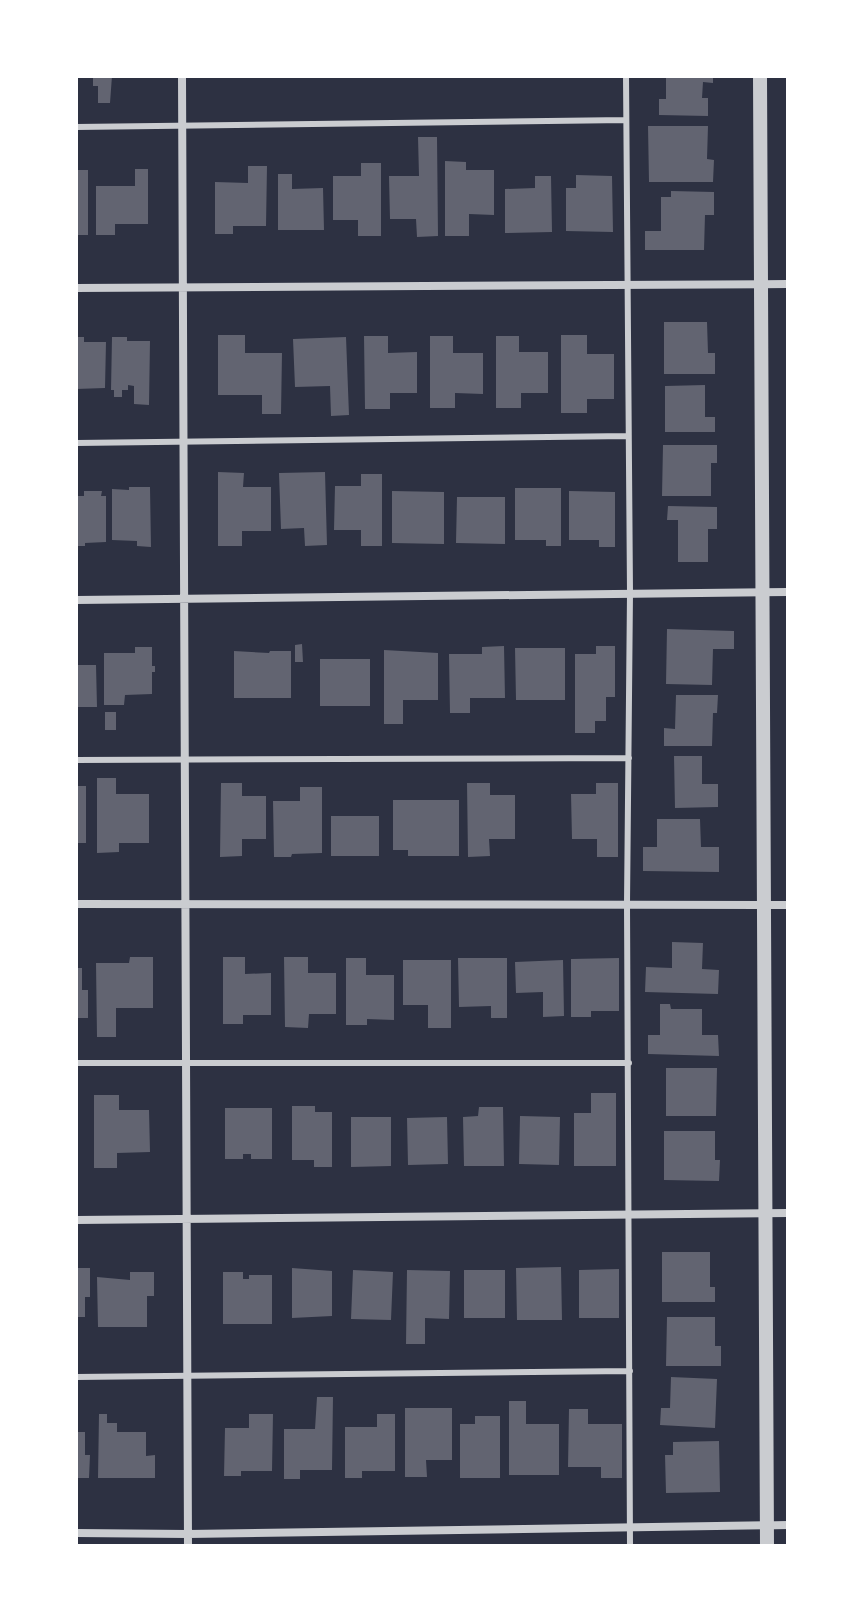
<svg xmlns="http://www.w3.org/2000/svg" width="864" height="1622" font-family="Mulish,sans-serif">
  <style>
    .building { fill: #626471 }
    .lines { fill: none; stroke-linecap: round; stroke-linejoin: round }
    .service { stroke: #caccd0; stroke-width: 6 }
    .minor { stroke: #caccd0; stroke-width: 8 }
    .tertiary { stroke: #caccd0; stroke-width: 14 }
  </style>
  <rect width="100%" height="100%" fill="#2d3142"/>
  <!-- building -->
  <path class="building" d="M93 76H112L110 103H98V86H93Z
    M666 76H713V83L703 82 702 98H708V116L659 115V99H666Z
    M648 126H708L707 159 714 160 713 182H649Z
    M418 137H437L438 236 417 237 416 219H390L389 176H419Z
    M445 161 466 162V170H494V215L469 214V236H445Z
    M361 163H381V236H358V220H333V176H361Z
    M248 166H267L266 226H233V234H215V182L248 183Z
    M135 169H148V224H115V235H96V186H135Z
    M76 170H88V235H76Z
    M278 174H292V189L323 188 324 230H278Z
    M576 175 612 176 613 232 566 231V188H576Z
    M535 176H551L552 232 505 233V189L535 188Z
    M671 191 714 192V215H705L704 250H645V231H661V197H671Z
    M664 322H707L708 353H715V374H664Z
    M218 335H245V353H282L281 414H262V395H218Z
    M561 335H587V354H614V399H587V413H561Z
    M364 336H388V353L417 352V393H390V409H365Z
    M430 336H453V353H483V394L455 393V408H430Z
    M496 336H519V352H548V393H521V408H496Z
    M76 337H84V342H106L105 388 76 389Z
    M112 337H127V341H150L149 405 134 404V386L128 385V390H122V397H114V390H111Z
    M346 337 349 415 331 416 330 386 295 387 293 339Z
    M705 385V417H715V432H665V386Z
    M663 445H717V463H711V496H662Z
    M218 472 244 473 243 487H271V531H242V546H218Z
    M325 472 327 545 305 546 304 528 281 529 279 473Z
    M361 474H382V546H361V530H334L335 486H361Z
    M129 487H150L151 547 137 546V541L112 540V489L129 490Z
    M515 488H561V546H546V540H515Z
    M84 491H102L101 496H106V542L85 543V546H76V496H84Z
    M392 491 444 492V544L392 543Z
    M569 491 615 492V547H599V540H569Z
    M457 497H505V544L456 543Z
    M668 506 717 507V529H708V562H678V520H667Z
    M667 629 734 631V649H713L712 685 666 684Z
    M302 644 303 662H295V645Z
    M504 646 505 698H470V713H450L449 654H482V647Z
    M596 646H615V697H606V721H595V733H575V654H596Z
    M135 647H152V666H155V672H152V694L125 695 124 705H104V653H135Z
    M515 648H565V700H516Z
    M384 650 438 653V700H403V724H384Z
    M234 651 269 653 270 651H291V698H234Z
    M320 659H370V706H320Z
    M76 665H96L97 707H76Z
    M676 695H718L717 713H713L712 746H664V728L675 729Z
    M105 712H116V730H105Z
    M674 756H702V784H718V807L675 808Z
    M97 778H116V794H149V843H119V852L97 853Z
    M221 783H242V796H266V839H242V856L220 857Z
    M467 783H490V795H515V839H489L490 856 468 857Z
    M596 783H618V857H597V839H572L571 794H596Z
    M76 786H86V843H76Z
    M300 787H322V853L292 854 291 857H274L273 801H300Z
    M393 800H459V856H408V850H393Z
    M331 816H379V856H331Z
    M657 819H700L701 847H719V872L643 871V847H657Z
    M672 942 703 943 702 969 719 970 718 994 645 992 646 967 672 968Z
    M130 957H153V1008H116V1037H97L96 963H129Z
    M223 957H245V974L271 973V1015H243V1024H223Z
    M284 957H308V973H336V1014H309L308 1028 285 1027Z
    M346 958H366V975H394V1020L367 1019V1025H346Z
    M458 958H507V1018H491V1006L459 1007Z
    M619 958V1011H591V1017H571V959Z
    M403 960H451V1028H428V1005H403Z
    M563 960 564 1016 543 1017V992L516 993 515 962Z
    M76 968H82V990H88V1018H76Z
    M660 1004H670L671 1009H702V1035H718L719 1056 648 1054V1035H660Z
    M666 1068H717L716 1116H666Z
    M591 1093H616V1166H574V1113H591Z
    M94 1095H119V1110H149L150 1152 117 1153V1168H94Z
    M292 1106H315V1112H332V1167H314V1160H292Z
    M479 1107H503L504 1166H464L463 1117 478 1116Z
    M225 1108H272V1159H251V1154H243V1159H225Z
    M520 1116 560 1117 559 1165 519 1164Z
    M351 1117H391V1166L351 1167Z
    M447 1117 448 1164 408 1165 407 1118Z
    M664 1131H715V1160H720L719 1181 664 1180Z
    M662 1252H710V1287H715V1302H662Z
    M561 1267 562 1320H517L516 1268Z
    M76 1268H90V1297H85V1317H76Z
    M292 1268 332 1271V1316L292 1318Z
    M619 1269V1318H579V1270Z
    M353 1270 393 1272 391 1320 351 1319Z
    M407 1270 450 1271 449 1319 425 1318V1344H406Z
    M464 1270H505V1318H464Z
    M130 1272H154V1296H147V1327H98L97 1277 130 1280Z
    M223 1272H243V1279H249V1275H272V1324H223Z
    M667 1317H715V1346H721V1366H666Z
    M671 1377 717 1379 715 1428 660 1425 661 1408H670Z
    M317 1397H333L332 1470H300V1479H284V1429H315Z
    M509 1401H526V1424H559V1475H509Z
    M405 1408H452V1460H426L427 1477H405Z
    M569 1409H588V1424H622V1478H601V1467H568Z
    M99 1414H107V1423H117V1432H146V1456L155 1455V1478H98Z
    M249 1414H273L272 1471H241V1476H224L225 1428H249Z
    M377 1414H395V1471H362V1478H345V1427H377Z
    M475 1416H500V1478H460V1424H475Z
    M76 1432H85V1455H90L89 1478H76Z
    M719 1441 720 1492 666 1493 665 1455H673V1442Z"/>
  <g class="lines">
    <!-- service -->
    <path class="service" d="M626 76 630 593 627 904 630 1546
      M76 127 626 120
      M76 443 628 436
      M76 760 629 758
      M76 1063H629
      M76 1377 630 1371"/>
    <!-- minor -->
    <path class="minor" d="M182 76 188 1546
      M76 288 788 284
      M76 600 788 592
      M76 904 788 905
      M76 1220 788 1213
      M76 1533 188 1534 788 1525"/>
    <!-- tertiary -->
    <path class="tertiary" d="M760 76 767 1546"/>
  </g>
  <!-- border -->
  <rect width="864" height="1622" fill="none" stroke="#ffffff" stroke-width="156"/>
</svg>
